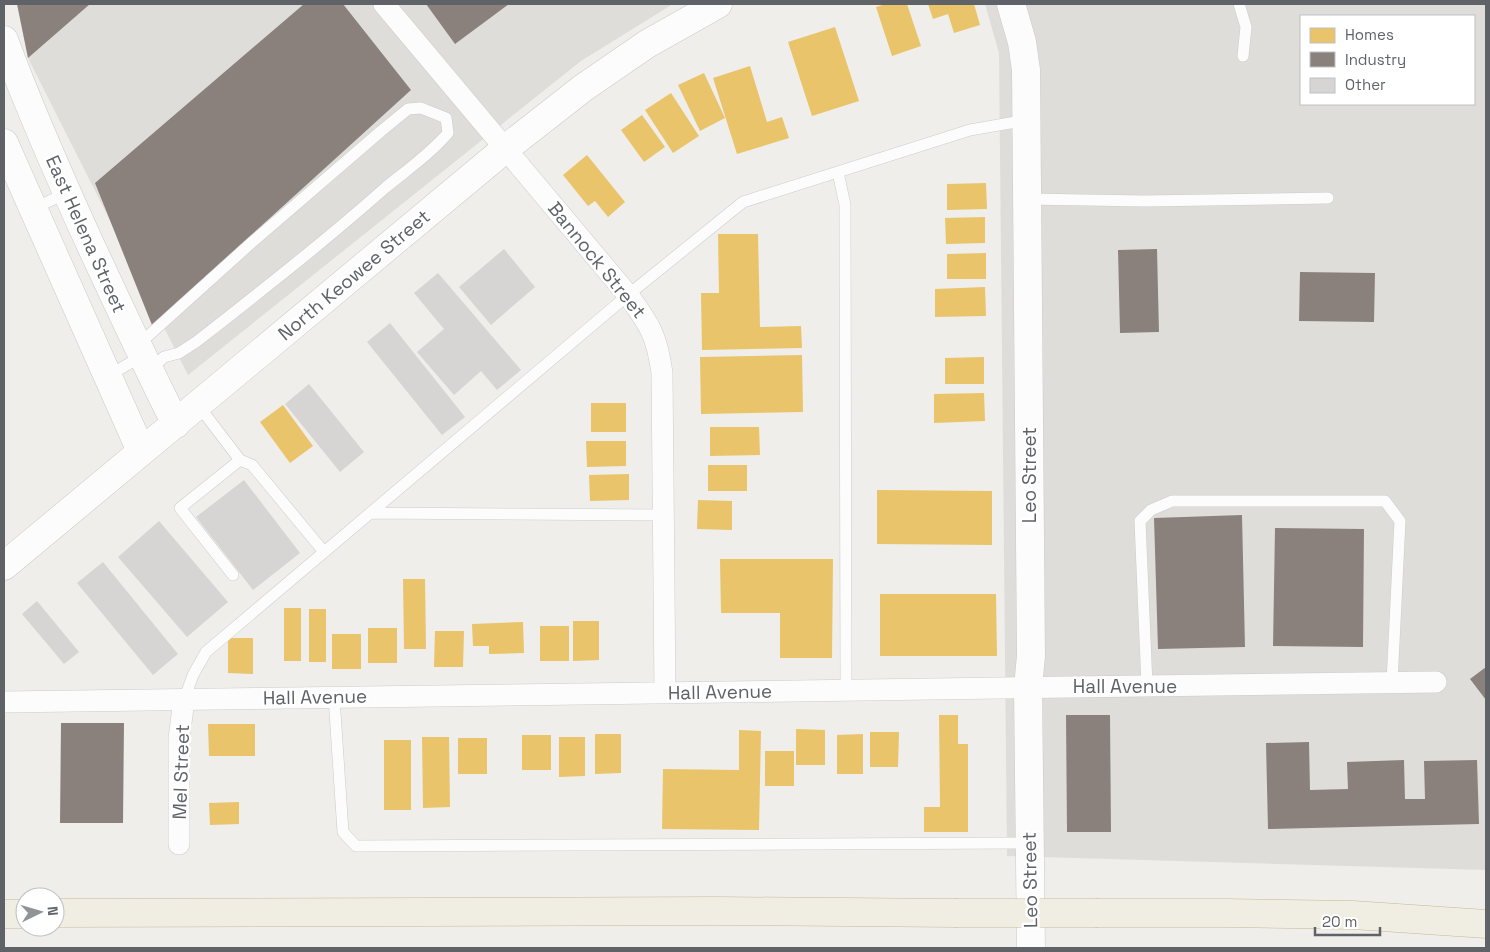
<svg xmlns="http://www.w3.org/2000/svg" width="1490" height="952" font-family="'Space Grotesk',sans-serif">
  <style>
    .industrial { fill: #dfddda; fill-rule: evenodd }
    .homes { fill: #e9c46a }
    .industry { fill: #8a817c }
    .building { fill: #d6d5d3 }
    .lines { fill: none; stroke-linecap: round; stroke-linejoin: round }
    .lane-casing { stroke: #cbcccc; stroke-width: 12 }
    .street-casing { stroke: #cbcccc; stroke-width: 22 }
    .secondary-casing { stroke: #cacacb; stroke-width: 29 }
    .highway-casing { stroke: #c8b996; stroke-width: 29 }
    .lane { stroke: #fdfcfc; stroke-width: 11 }
    .street { stroke: #fdfcfc; stroke-width: 21 }
    .secondary { stroke: #fdfcfc; stroke-width: 28 }
    .highway { stroke: #f0ede3; stroke-width: 28 }
    .highway-bridge-casing { stroke: #c8b996; stroke-width: 29; stroke-linecap: butt }
    .highway-bridge { stroke: #f0ede3; stroke-width: 28 }
    .labels { text-anchor: middle; dominant-baseline: central; stroke-width: 5; stroke-linejoin: round; paint-order: stroke }
    .street-label { font-size: 19px; fill: #5f6368; stroke: #fff }
  </style>
  <rect width="100%" height="100%" fill="#efeeea"/>
  <!-- industrial -->
  <path class="industrial" d="M17 4H673L581 61 188 375 28 58Z
    M985 4H1486V870L1007 856 999 53ZM1301 16H1474V104H1301Z"/>
  <!-- homes -->
  <path class="homes" d="M886 4H907L921 46 892 56 876 7Z
    M928 4H974L980 25 954 33 948 14 933 19Z
    M835 27 859 101 812 116 788 42Z
    M750 66 767 122 782 117 789 138 737 154 713 78Z
    M704 73 725 118 700 131 678 85Z
    M671 93 699 136 673 153 645 110Z
    M642 115 665 147 644 162 621 130Z
    M587 155 625 202 608 217 595 201 588 206 563 175Z
    M986 183 987 209 947 210V184Z
    M985 217V243L946 244 945 218Z
    M718 234H758L760 327 801 326 802 348 702 350 701 293H719Z
    M986 253V279H947V254Z
    M985 287 986 316 935 317V289Z
    M802 355 803 412 701 414 700 357Z
    M984 357V384H945V358Z
    M984 393 985 421 934 423V394Z
    M591 403H626V432H591Z
    M283 405 313 446 290 463 260 422Z
    M710 427H759L760 455 710 456Z
    M586 441H626V466L587 467Z
    M708 465H747V491H708Z
    M629 474V500L590 501 589 475Z
    M877 490 992 491V545L877 544Z
    M698 500 732 501V530L697 529Z
    M720 559H833L832 658H780V613H721Z
    M403 579H425L426 649H404Z
    M880 594H996L997 656H880Z
    M284 608H301V661H284Z
    M309 609H326V662H309Z
    M573 621H599V660L573 661Z
    M523 622 524 653 489 654V646H473L472 624Z
    M540 626H569V661H540Z
    M368 628H397V663H368Z
    M435 631H464L463 667H434Z
    M332 634H361V669H332Z
    M228 638H253V674L228 673Z
    M939 715H958V744H968V832H924V807H940Z
    M208 724H255V756H209Z
    M796 729 825 730V765H796Z
    M739 730 761 731 759 830 662 829 663 769 739 770Z
    M870 732H899L898 767H870Z
    M595 734H621V773L595 774Z
    M863 734V774H837V735Z
    M522 735H551V770H522Z
    M422 737H449L450 807 423 808Z
    M559 737H585V776L559 777Z
    M458 738H487V774H458Z
    M384 740H411V810H384Z
    M765 751H794V786H765Z
    M239 802V824L210 825 209 803Z"/>
  <!-- industry -->
  <path class="industry" d="M17 4H90L28 58Z
    M304 4H343L411 90 152 325 95 183Z
    M426 4H509L455 44Z
    M1157 249 1159 332 1120 333 1118 250Z
    M1300 272 1375 273 1374 322 1299 321Z
    M1242 515 1245 647 1158 649 1154 518Z
    M1275 528 1364 529 1363 647 1273 646Z
    M1486 667V700L1470 679Z
    M1066 715H1110L1111 832H1067Z
    M61 723H124L123 823H60Z
    M1309 742 1310 790 1348 789 1347 762 1404 760 1405 799H1425L1424 761 1477 760 1479 824 1268 829 1266 743Z"/>
  <!-- building -->
  <path class="building" d="M504 249 535 287 491 325 459 287Z
    M438 273 521 370 497 390 481 371 454 395 417 352 444 329 414 293Z
    M390 323 465 417 442 435 367 342Z
    M309 384 364 452 340 472 285 404Z
    M244 480 300 553 253 590 196 517Z
    M159 521 228 602 187 637 118 557Z
    M103 562 178 654 153 675 77 583Z
    M37 601 79 652 64 664 22 614Z"/>
  <g class="lines">
    <defs>
      <path id="lane" d="M1239 4 1246 27 1243 56
        M838 172 845 205 846 690
        M1027 199 1145 201 1328 198
        M32 209 67 193
        M138 345 250 244 380 132 408 109 421 108 446 118
        M150 370 164 357 179 353 196 342C260 292 324 242 385 188 407 170 430 154 448 133L446 118
        M108 376 142 356
        M198 405 240 460 180 508 233 575
        M240 460 252 465 324 552
        M370 513 663 515
        M1147 686 1140 521 1151 510 1172 501H1385L1400 521 1392 683
        M334 697 343 832 356 846 1030 843
        M184 700 193 675 206 652 628 295 743 202 970 130 1027 120"/>
      <path id="street" d="M384 4 628 295C650 325 657 336 662 373L665 693
        M4 702 1436 682
        M179 844V738L184 700"/>
      <path id="secondary" d="M1011 4 1022 42 1026 70 1031 656 1028 687 1031 948
        M4 40C30 110 60 178 91 246 119 306 146 365 176 424
        M4 143 141 451
        M4 566 505 149 583 88 647 44 718 4"/>
      <path id="highway" d="M55 913 718 911 955 913
        M1098 913H1226L1353 915 1486 924
        M4 914H25"/>
    </defs>
    <!-- lane casing -->
    <use href="#lane" class="lane-casing"/>
    <!-- street casing -->
    <use href="#street" class="street-casing"/>
    <!-- secondary casing -->
    <use href="#secondary" class="secondary-casing"/>
    <!-- highway casing -->
    <use href="#highway" class="highway-casing"/>
    <!-- lane -->
    <use href="#lane" class="lane"/>
    <!-- street -->
    <use href="#street" class="street"/>
    <!-- secondary -->
    <use href="#secondary" class="secondary"/>
    <!-- highway -->
    <use href="#highway" class="highway"/>
    <defs>
      <path id="highway-bridge" d="M955 913H1098"/>
    </defs>
    <!-- highway-bridge casing -->
    <use href="#highway-bridge" class="highway-bridge-casing"/>
    <!-- highway-bridge -->
    <use href="#highway-bridge" class="highway-bridge"/>
  </g>
  <g class="labels">
    <!-- street labels -->
    <g class="street-label">
      <text transform="translate(86 234) rotate(66)">East Helena Street</text>
      <text transform="translate(597 260) rotate(51)">Bannock Street</text>
      <text transform="translate(354 275) rotate(-40)">North Keowee Street</text>
      <text transform="translate(1029 475) rotate(-90)">Leo Street</text>
      <text x="1125" y="686">Hall Avenue</text>
      <text transform="translate(720 692) rotate(-1)">Hall Avenue</text>
      <text transform="translate(315 697) rotate(-1)">Hall Avenue</text>
      <text transform="translate(181 772) rotate(-88)">Mel Street</text>
      <text transform="translate(1030 880) rotate(-91)">Leo Street</text>
    </g>
  </g>
  <!-- border -->
  <rect width="1490" height="952" fill="none" stroke="#5f6368" stroke-width="10"/>
  <!-- legend -->
  <rect x="1300" y="15" width="175" height="90" fill="#ffffff" stroke="#bfc1c3"/>
  <rect x="1310" y="28" width="25" height="15" fill="#e9c46a" stroke="#bfc1c3"/>
  <text x="1345" y="40" font-size="15" fill="#5f6368">Homes</text>
  <rect x="1310" y="52" width="25" height="15" fill="#8a817c" stroke="#bfc1c3"/>
  <text x="1345" y="65" font-size="15" fill="#5f6368">Industry</text>
  <rect x="1310" y="78" width="25" height="15" fill="#d6d5d3" stroke="#bfc1c3"/>
  <text x="1345" y="90" font-size="15" fill="#5f6368">Other</text>
  <!-- north arrow -->
  <g transform="translate(40 912) rotate(85)"><circle r="24" fill="#ffffff" stroke="#bfc1c3"/>
  <path d="M0-4L9 19L0 12L-9 19Z" fill="#919496"/>
  <text y="-8" font-size="14" font-weight="bold" text-anchor="middle" fill="#5f6368">N</text>
  </g>
  <!-- scale -->
  <path d="M1315 927v8h65v-8" fill="none" stroke="#5f6368" stroke-width="2.5"/>
  <text x="1322" y="927" font-size="15" fill="#5f6368" stroke="#ffffff" stroke-width="4" paint-order="stroke">20 m</text>
</svg>
